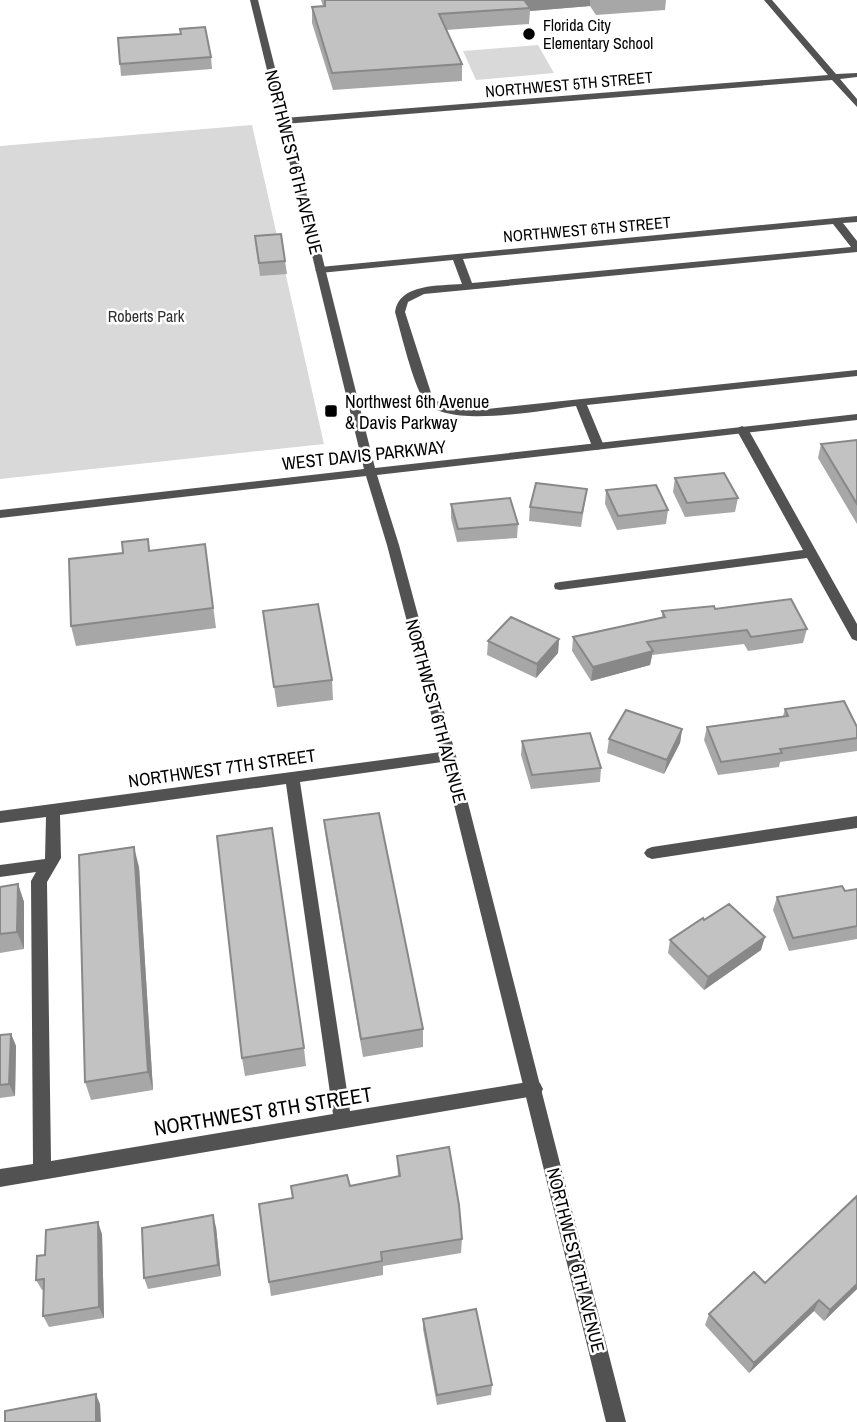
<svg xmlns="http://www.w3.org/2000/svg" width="857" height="1422" font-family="'Archivo Narrow',sans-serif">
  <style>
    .green { fill: #d9d9d9 }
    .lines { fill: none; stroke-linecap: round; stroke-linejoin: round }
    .minor { fill: #525252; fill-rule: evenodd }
    .tertiary { fill: #525252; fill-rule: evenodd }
    .wall { fill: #a7a7a7 }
    .shaded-wall { fill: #888 }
    .building { fill: #c2c2c2; stroke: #888; stroke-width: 2 }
    .poi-dot { fill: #000; stroke: #fff; stroke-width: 2.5 }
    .labels { text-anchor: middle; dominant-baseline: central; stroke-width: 5; stroke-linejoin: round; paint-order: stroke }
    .far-poi-label { font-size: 16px; fill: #000; stroke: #fff; text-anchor: start }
    .far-street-label { font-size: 16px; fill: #000; stroke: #fff }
    .far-park-label { font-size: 16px; fill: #303030; stroke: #fff }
    .street-label { font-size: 18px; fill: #000; stroke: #fff }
    .poi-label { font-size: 18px; fill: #000; stroke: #fff; text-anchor: start }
    .near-street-label { font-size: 21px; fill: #000; stroke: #fff }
  </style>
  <rect width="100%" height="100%" fill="#fff"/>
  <!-- green -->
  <path class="green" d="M538 45 554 73 476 80 463 51Z
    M252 125 324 444 0 479V146Z"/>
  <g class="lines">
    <!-- minor -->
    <path class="minor" d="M764 0H772L836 74 857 73V77L840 79 857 99V107L832 80 284 124 280 121 284 118 828 75Z
      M857 216V222L843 223 857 241V252L424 294 408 302 405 312 432 396C445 410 460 410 478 410L857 370V376L587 405 604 446 598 450 592 446 576 406C542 410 444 430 424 400 413 384 401 333 395 312 399 283 440 286 462 284L453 260 320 273 315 270 320 267ZM833 224 851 247 472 283 463 259Z
      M742 426 748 429 857 624V641L852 639 807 558 560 590 555 589 554 586 555 583 560 582 803 550 736 429Z
      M449 751 454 752 456 756 454 760 449 761 300 782 350 1111 534 1081 540 1083 543 1089 540 1095 0 1187V1169L33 1164 31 881 36 872 0 877V865L45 859 46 817 0 823V811ZM286 784 333 1114 51 1161 47 882 61 858 60 815Z
      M857 816V828L652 859 647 857 644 853 647 849 652 847Z"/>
    <!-- tertiary -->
    <path class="tertiary" d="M250 0H258L375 468 857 414V420L377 475 399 545 456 756 626 1422H606L442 756 387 545 366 476 0 518V510L364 469Z"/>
  </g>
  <!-- wall -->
  <path class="wall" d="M321 0H666L665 10 596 15 590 6 530 11 529 24 446 30 462 64V81L333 90 312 23V7L323 6Z
    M211 57 212 69 121 76 120 64Z
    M255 236 285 261 287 274 260 276Z
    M857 440V524L818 458 821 444Z
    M675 478 738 498 735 512 685 517 673 492Z
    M587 489 581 527 529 521 530 507Z
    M606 490 668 510 666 524 617 530 605 504Z
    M451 504 518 524 517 538 457 542 451 518Z
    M148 539 150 551 205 544 216 628 76 646 71 626 123 553Z
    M715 609 807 629 803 643 748 651 744 644 652 655 650 665 591 681 572 651 573 637 662 617V611Z
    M263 611 332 680 333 700 277 707Z
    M559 639 558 653 536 678 487 655 488 641Z
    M785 709 857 727V751L780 762 779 767 718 775 704 740 707 727 783 716Z
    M682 729 680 743 664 774 607 753 609 739Z
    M522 741 601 768 600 782 531 789 521 755Z
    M324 820 423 1029V1047L363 1057 326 839Z
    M139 867 153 1090 91 1100 85 1082Z
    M18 884 24 902V949L0 953V887Z
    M857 889V939L789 951 773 910 777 897Z
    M704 920 761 950 704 990 668 953 670 940Z
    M11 1034 16 1046 15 1096 0 1098V1035Z
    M304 1048 306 1066 245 1076 242 1058Z
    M397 1156 462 1239 461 1253 383 1266V1275L271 1296 269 1282 293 1198 398 1177Z
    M216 1227 221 1276 148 1289 144 1278Z
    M102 1234 104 1318 49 1327 43 1316 44 1290H42L36 1280 45 1255Z
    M765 1283 857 1289 824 1321 814 1311 749 1373 705 1325 709 1314Z
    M423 1319 492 1385 491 1395 437 1405 423 1329Z"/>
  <!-- shaded-wall -->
  <path class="shaded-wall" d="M521 0H590V6L530 11V8Z
    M559 639 558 653 536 678 537 664Z
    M653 651 650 665 591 681 593 667Z
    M682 729 680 743 664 774 667 760Z
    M134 847 139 867 153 1090 148 1072Z
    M18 884 24 902V949L17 932Z
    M765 937 761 950 704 990 708 977Z
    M11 1034 16 1046 15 1096 9 1084Z
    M213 1215 216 1227 221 1276 218 1265Z
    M98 1222 102 1234 104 1318 99 1307Z
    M857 1284V1289L824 1321 830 1310Z
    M819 1300 814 1311 749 1373 754 1363Z
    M96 1394 100 1404 101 1422H96Z"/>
  <!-- building -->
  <path class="building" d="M325 0H524L530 8 439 14 462 64 332 73 312 7 325 6Z
    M205 27 211 57 120 64 118 38 181 34 180 29Z
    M281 234 285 261 259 263 255 236Z
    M857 440V504L821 444Z
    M724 473 738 498 687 503 675 478Z
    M536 483 587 489 582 513 530 507Z
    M656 485 668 510 618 516 606 490Z
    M510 498 518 524 458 529 451 504Z
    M148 539 149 551 205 544 213 608 71 626 69 559 123 553 122 542Z
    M791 599 807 629 751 637 747 630 647 642 653 651 593 667 573 637 665 617 662 611 714 606 715 609Z
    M318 604 332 680 274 687 263 611Z
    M511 617 559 639 537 664 488 641Z
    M844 701 857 727V738L780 749 782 753 721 762 707 727 788 716 785 709Z
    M626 710 682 729 667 760 609 739Z
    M590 733 601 768 532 775 522 741Z
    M379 813 423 1029 361 1039 324 820Z
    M272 828 304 1048 242 1058 217 836Z
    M134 847 148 1072 85 1082 79 855Z
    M18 884 17 932 0 934V887Z
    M842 886 845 891 857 889V926L793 938 777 897Z
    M729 904 765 937 708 977 670 940 703 918 704 920Z
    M11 1034 9 1084 0 1085V1035Z
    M449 1147 459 1205 462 1239 381 1252 382 1261 269 1282 259 1204 293 1198 291 1186 347 1175 350 1186 400 1176 397 1156Z
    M857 1196V1284L830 1310 819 1300 754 1363 709 1314 754 1272 765 1283Z
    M213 1215 218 1265 144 1278 142 1228Z
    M98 1222 99 1307 43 1316 44 1279 36 1280 37 1256 45 1255 46 1230Z
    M476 1309 492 1385 437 1395 423 1319Z
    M96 1394V1422H5V1411Z"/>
  <!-- markers -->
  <g class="poi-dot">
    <circle cx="529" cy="34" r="7"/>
    <rect x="324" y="404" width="14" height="14" rx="3.5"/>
  </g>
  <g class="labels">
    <!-- far-poi labels -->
    <g class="far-poi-label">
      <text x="543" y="25">Florida City<tspan x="543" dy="18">Elementary School</tspan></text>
    </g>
    <!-- far-street labels -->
    <g class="far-street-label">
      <text transform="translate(569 84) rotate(-5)">NORTHWEST 5TH STREET</text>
      <text transform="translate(587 229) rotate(-5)">NORTHWEST 6TH STREET</text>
    </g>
    <!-- far-park labels -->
    <g class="far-park-label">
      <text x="146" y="316">Roberts Park</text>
    </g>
    <!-- street labels -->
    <g class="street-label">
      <text transform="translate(294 162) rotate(76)">NORTHWEST 6TH AVENUE</text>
      <text transform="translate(364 455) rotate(-6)">WEST DAVIS PARKWAY</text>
      <text transform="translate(436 711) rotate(75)">NORTHWEST 6TH AVENUE</text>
      <text transform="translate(222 768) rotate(-8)">NORTHWEST 7TH STREET</text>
      <text transform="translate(576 1260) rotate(76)">NORTHWEST 6TH AVENUE</text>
    </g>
    <!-- poi labels -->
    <g class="poi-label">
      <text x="345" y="401">Northwest 6th Avenue<tspan x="345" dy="21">&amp; Davis Parkway</tspan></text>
    </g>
    <!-- near-street labels -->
    <g class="near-street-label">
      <text transform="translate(263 1111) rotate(-9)">NORTHWEST 8TH STREET</text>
    </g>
  </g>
</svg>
